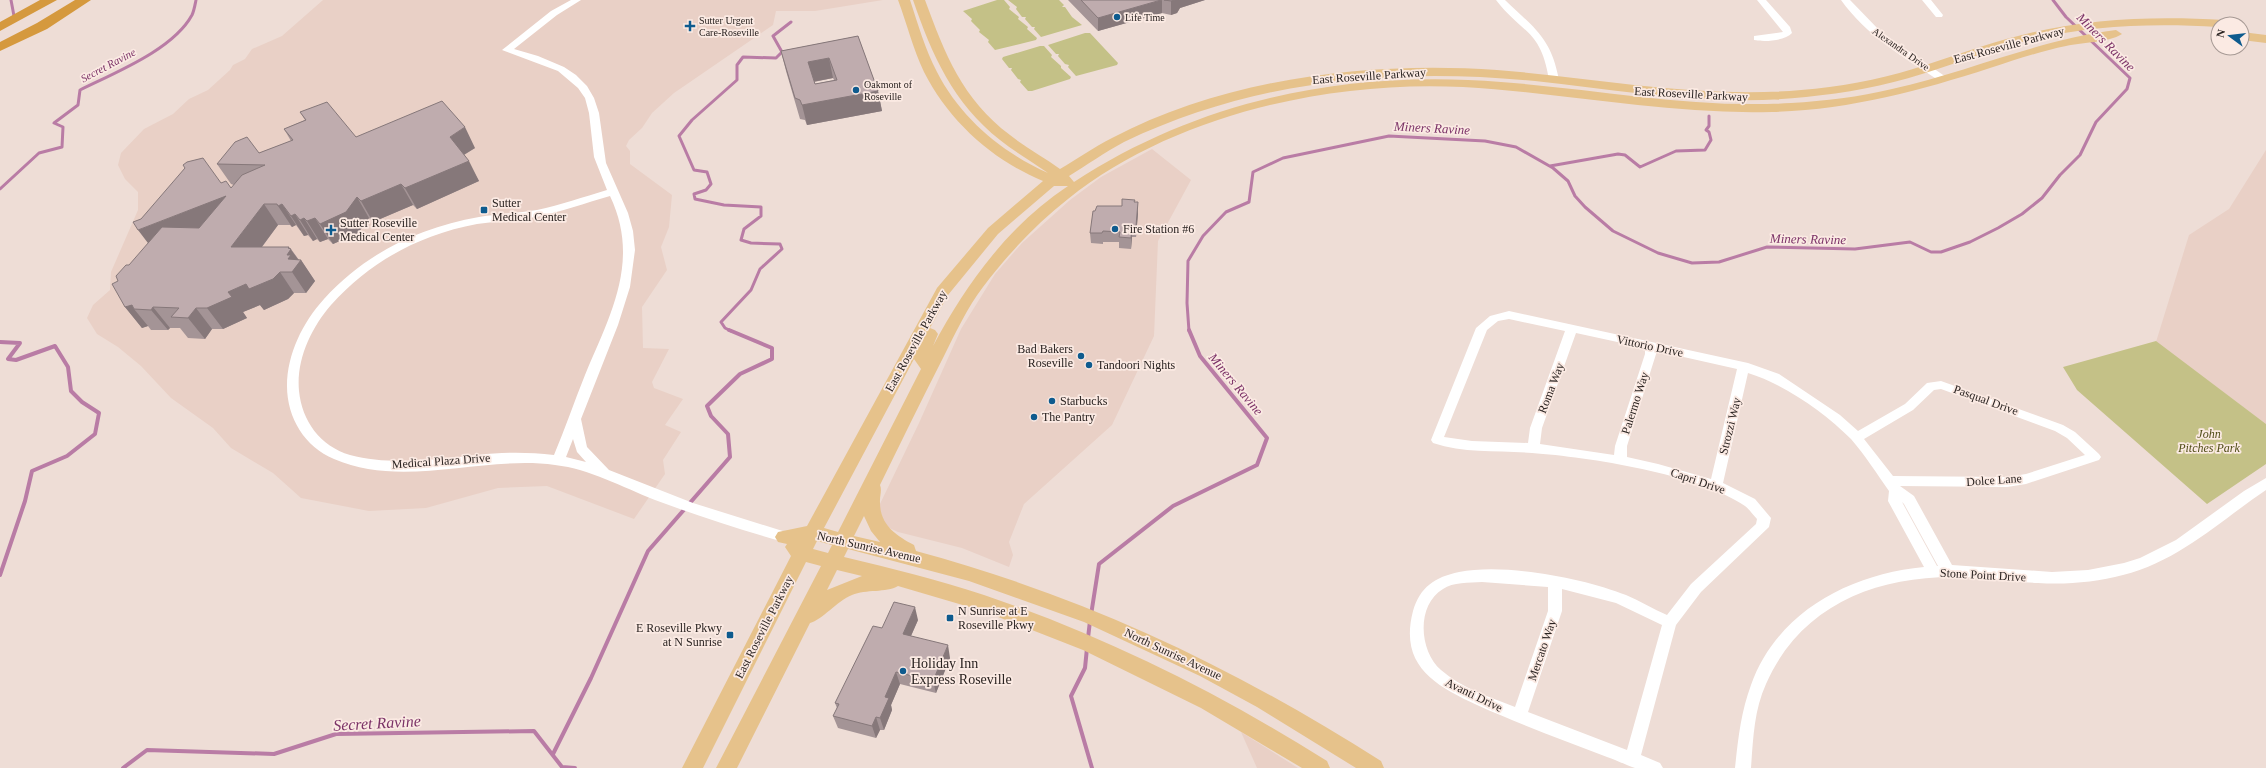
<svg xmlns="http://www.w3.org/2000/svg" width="2266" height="768" font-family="Georgia,serif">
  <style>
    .built { fill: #e9d0c6 }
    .green { fill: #c4c187 }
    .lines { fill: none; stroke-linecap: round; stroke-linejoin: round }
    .stream-far1 { stroke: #b97ca5; stroke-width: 3 }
    .stream { stroke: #b97ca5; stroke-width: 4 }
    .minor { fill: #fff; fill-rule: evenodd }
    .major { fill: #e6c28b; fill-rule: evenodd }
    .highway { fill: #d5993e; fill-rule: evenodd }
    .wall { fill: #a49496; fill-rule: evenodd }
    .shaded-wall { fill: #86787a }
    .building { fill: #bfacae; stroke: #86787a; fill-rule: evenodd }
    .poi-dot { fill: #0e5b8e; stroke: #fbeae3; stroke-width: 1.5 }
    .labels { text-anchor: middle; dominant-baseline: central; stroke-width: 3.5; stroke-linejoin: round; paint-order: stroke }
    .far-poi-label { font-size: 10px; fill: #2a2321; stroke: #fbeae3; text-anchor: start }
    .far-street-label { font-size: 10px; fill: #2a2321; stroke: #fbeae3 }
    .far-water-label { font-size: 11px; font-style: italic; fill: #7b3267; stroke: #fbeae3 }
    .street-label { font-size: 12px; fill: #2a2321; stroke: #fbeae3 }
    .poi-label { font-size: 12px; fill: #2a2321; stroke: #fbeae3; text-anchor: start }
    .park-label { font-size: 12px; font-style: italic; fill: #4f4c16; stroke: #fbeae3 }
    .water-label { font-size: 13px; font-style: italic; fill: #7b3267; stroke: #fbeae3 }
    .near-poi-label { font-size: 14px; fill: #2a2321; stroke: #fbeae3; text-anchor: start }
    .near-water-label { font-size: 16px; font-style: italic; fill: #7b3267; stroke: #fbeae3 }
  </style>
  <rect width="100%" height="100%" fill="#eeddd6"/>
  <!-- built -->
  <path class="built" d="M323 0H883L815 11H776L773 25 674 93 652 113 642 128 629 140 626 146 630 151V164L672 195 669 227 661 247 667 270 642 307 643 348 669 349 652 382 654 388 683 399 665 425 681 432 663 460 665 474 634 519 547 486 498 488 426 508 369 511 301 498 273 473 231 448 213 428 171 398 141 366 118 347 97 334 87 318 93 305 110 290 111 272 138 210V192L125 179 118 165 121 153 144 129 173 114 189 99 208 90 230 70 233 65 245 59 252 49 282 36Z
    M1152 149 1191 180 1158 241 1154 336 1112 425 1024 504 1009 542 1013 555 1009 567 962 548 898 532 885 526 879 506 919 423 961 329 995 274 1022 243 1070 200 1101 177Z
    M2266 150V424L2156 342 2189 235 2229 209Z
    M1241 732 1298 768H1257Z"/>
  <!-- green -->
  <path class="green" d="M997 0H1004L1010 7 1009 9 1019 17 1018 19 1028 27 1027 29 1037 38 1036 40 995 50 988 42 989 40 979 32 980 30 971 21 972 19 963 11Z
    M1008 0H1059L1064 5 1062 7H1065L1072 17 1082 25 1041 37 1034 29 1035 27H1032L1025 19 1026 17H1022L1016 9 1017 7Z
    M1085 33H1090L1118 63 1117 65 1076 76 1068 67 1069 65 1065 64 1058 56 1059 54H1056L1048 45Z
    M1040 46H1044L1052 55 1051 57 1061 66V68L1071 77 1070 79 1032 91H1028L1020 82 1021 80 1018 79 1011 70 1012 68H1009L1002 59 1003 57Z
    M2156 341 2266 424V464L2207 504 2077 390 2063 367Z"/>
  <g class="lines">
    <!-- stream-far1 -->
    <path class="stream-far1" d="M11 0 14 16
      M1550 166 1618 154 1625 155 1640 167 1676 151 1705 150 1711 140 1709 132 1706 130 1709 126V116
      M0 189 39 153 62 147 63 127 54 123 78 105 80 90C114 73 173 50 192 15 194 11 195 5 196 0
      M731 331 725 328 721 322 751 290 760 269 782 249 780 244 751 243 741 240 744 229 761 216V207L724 205 695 199 694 194 706 190 711 184 707 172 694 170 679 136 692 120 737 80V65L743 57 776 58 782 52 773 36 791 22
      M1189 331 1187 303 1188 261 1203 236 1226 212 1249 202 1253 172 1283 158 1389 136 1485 141 1516 147 1553 168 1568 181 1575 196 1585 207 1613 231 1658 253 1692 263 1719 262 1767 247 1855 249 1910 242 1931 252H1941L1970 242 1998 228 2022 214 2042 198 2060 175 2080 155 2096 122 2127 89 2130 78 2066 17 2053 0"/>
    <!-- stream -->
    <path class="stream" d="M0 342 20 343 8 359 16 360 55 346 68 367 71 391 82 402 99 413 95 434 67 456 32 471 25 501 0 575
      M1091 615 1099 564 1173 506 1257 465 1267 438 1200 356 1189 330
      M1088 638 1090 621
      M1087 648 1085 668 1071 696 1092 768
      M553 754 591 678 648 551 730 457 728 434 711 416 707 406 740 374 772 359V348L729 330
      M123 768 147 750 274 754 336 734 534 731 562 767 575 768"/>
    <!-- minor -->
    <path class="minor" d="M571 0H581L557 15 514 49 538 56 564 67 576 75 587 86 594 98 599 113 606 163 628 213 633 231 635 250 630 287 618 325 581 419 587 447 609 470 693 503 789 533 791 537 789 541 784 542C741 530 698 516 655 500 622 487 590 469 555 465 483 455 403 489 334 459 305 447 287 418 287 386 287 354 303 322 324 299 366 253 418 228 479 217 498 214 518 213 537 210 561 205 583 197 607 190L594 157 589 113 585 98 578 88 558 71 502 50 551 11ZM610 196C641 261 610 315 585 375 574 402 565 429 554 455 528 452 503 452 478 455 435 459 391 466 350 455 320 446 302 421 299 391 296 360 311 328 331 305 371 261 419 235 477 224 497 221 517 220 536 217 561 212 585 203 610 196ZM573 439 577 452 586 462 566 457Z
      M1496 0H1505C1534 28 1551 37 1559 80L1557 82H1551L1549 80C1541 29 1522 34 1496 0Z
      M1757 0H1766L1790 27 1792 33C1785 41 1764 42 1754 40V36L1783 32Z
      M1841 0H1850L1881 32 1946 77V81H1940C1904 58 1866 35 1841 0Z
      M1922 0H1931L1943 15 1942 17H1936Z
      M1509 311 1748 363 1779 374 1840 415 1858 431 1905 404 1927 383 1941 381 2063 425 2075 432 2099 454 2101 457 2099 460 2026 484 2007 487 1900 486 1914 496 1952 565 2052 572 2088 570 2124 563 2140 558 2176 540 2244 491 2266 478V490C2220 521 2179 561 2123 575 2096 582 2066 585 2038 583 2011 582 1984 577 1956 577 1875 576 1800 606 1766 684 1754 710 1753 740 1751 768H1735C1738 739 1741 712 1751 685 1777 612 1850 574 1924 567L1888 501 1889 491C1877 474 1865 455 1851 439 1824 412 1784 384 1748 373L1723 483 1755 499 1771 518 1769 527 1701 592 1676 625 1641 755 1660 763 1663 768C1654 768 1644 768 1635 768 1626 765 1616 760 1607 757 1586 749 1565 741 1544 733 1522 724 1499 715 1477 705 1434 685 1399 665 1413 611 1420 587 1435 577 1459 572 1505 563 1583 578 1626 595 1640 601 1653 609 1667 615L1691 584 1756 524 1757 519C1753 515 1749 509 1745 506 1699 474 1588 457 1532 453 1498 450 1465 454 1433 443L1431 440 1476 328 1490 316ZM1509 319 1565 331 1530 428 1528 443 1472 441 1444 437 1487 330 1498 321ZM1576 333 1645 348V354L1615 446 1614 455 1540 444 1542 428ZM1657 351 1737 369 1711 479 1658 464 1627 457V446ZM1941 389 2055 431 2067 438 2085 455 2026 474 2007 477 1893 476 1864 439 1913 410 1934 390ZM1902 502 1904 504 1938 566H1937ZM1482 582 1548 587V611L1515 707C1490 697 1461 688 1441 670 1419 651 1416 605 1443 589 1453 582 1469 583 1482 582ZM1562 589 1616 603 1662 625 1627 750 1528 712 1562 611Z"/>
    <!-- major -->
    <path class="major" d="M898 0H910C918 24 925 49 937 72 960 117 1001 152 1048 173 1032 162 1015 152 1000 140 953 103 932 55 913 0H925C945 54 962 99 1010 135 1026 148 1044 157 1060 169 1077 159 1094 147 1112 138 1226 78 1369 61 1497 70 1599 78 1699 99 1801 90 1839 87 1877 80 1913 69 1949 58 1985 44 2022 35 2088 18 2156 16 2224 20L2230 24H2218V27C2155 23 2091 25 2030 40 1993 49 1958 63 1922 74 1885 86 1845 93 1806 97 1715 107 1625 91 1535 81 1393 67 1254 80 1124 142 1105 152 1087 165 1069 176L1074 182C1203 98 1349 70 1501 82 1598 89 1693 109 1791 103 1825 101 1859 97 1892 89 1968 72 2038 40 2116 30L2122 34C2108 43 2083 42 2066 46 2041 51 2015 60 1990 68 1919 91 1848 110 1772 112 1668 115 1566 93 1463 87 1330 80 1173 115 1068 199 1036 224 1008 254 983 287 967 308 956 332 944 356 922 399 901 442 880 485 882 490 880 495 880 500 879 524 895 535 914 545L916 551C1089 598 1231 666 1381 761L1384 768H1356L1257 707 1200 676 1084 622 969 581 848 549 844 557C891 568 938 580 984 595 1105 636 1219 693 1327 761L1330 768H1302L1201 708 1083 650 983 611 898 586C886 593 866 589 852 595 837 601 822 620 810 623L737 768H716L821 566 806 562 703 768H682L791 556 785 547 787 544 778 542 775 537 778 532 807 526 937 288 988 228 1043 181C992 160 949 121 924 72 913 49 907 24 898 0ZM1054 186H1068C1009 225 966 284 933 346L938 334 935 330 930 328 948 295 998 234ZM914 359 921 369 838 532 824 528ZM864 516 871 531 880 542 854 536ZM817 541 832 545 828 553 813 549ZM837 570 862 576 827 590Z
      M2242 32 2266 35V43L2242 40Z"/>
    <!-- highway -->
    <path class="highway" d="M40 0H57L0 31V22Z
      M75 0H91L47 29 0 51V42L37 23Z"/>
  </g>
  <!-- wall -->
  <path class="wall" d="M1068 0H1205L1180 8 1177 13 1171 15 1162 13 1098 31Z
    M858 36 878 91 882 111 807 125 805 120 800 119 786 71 781 51ZM833 78 834 80 815 84 814 82Z
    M300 112 356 137 475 148 464 155 479 181 417 209 413 205 373 222 369 218 358 233 333 244 328 239 320 242 317 239 313 241 308 235 304 236 296 225 292 227 290 225H278L262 247 291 249 299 260H301L315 281 306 293H294L288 299 264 310 260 305 243 312 247 318 223 329H212L205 339 188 338 180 328H170L168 330H151L148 326 142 328 125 307 118 281 129 265 221 183 231 188 234 185 231 184 217 164 259 153 291 141 284 129 305 120Z
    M1135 202 1138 213 1136 237H1132L1131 249 1119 248V242H1103V244L1091 243 1090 233 1095 211 1122 206Z
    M918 620 911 636 950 658 936 693 900 684 891 705 892 710 884 730H880L876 738 838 728 833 716 837 708 835 703 882 628Z"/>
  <!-- shaded-wall -->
  <path class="shaded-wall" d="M1162 0V13L1098 31V18Z
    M1175 0H1205L1180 8 1177 13 1171 15V1Z
    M829 58 833 78 812 82 808 62Z
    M878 91 882 111 807 125 802 105Z
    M465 127 475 148 460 157 450 137Z
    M469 161 479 181 417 209 405 188Z
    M401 184 413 205 373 222 361 201Z
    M226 196 240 216 154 251 138 230Z
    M357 197 369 218 358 233 333 244 320 224Z
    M1138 202V213L1136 237V226Z
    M264 204 278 225 246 268 231 247Z
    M282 204 296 225 292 227 278 206Z
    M295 214 308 235 304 236 291 216Z
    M304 218 317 239 313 241 300 220Z
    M315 218 328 239 320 242 307 221Z
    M1132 226V237L1131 249V238Z
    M289 247 300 262 301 260 315 281 306 293 292 272 287 255 288 248Z
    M280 272 294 293 288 299 264 310 260 305 243 312 247 318 223 329 207 308 228 292 246 284Z
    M132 305 134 309 148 326 142 328 125 307Z
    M153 307 170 328 168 330 151 310Z
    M196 308 212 329 205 339 188 318Z
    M915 607 918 620 906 647 903 634Z
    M948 645 950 658 936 693 933 681Z
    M896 672 900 684 891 705 892 710 884 730 880 718 885 697Z
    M876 717 880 730 876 738 872 726Z"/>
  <!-- building -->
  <path class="building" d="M1081 0H1161L1098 18Z
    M1164 0H1175L1171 1Z
    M858 36 878 91 802 105 800 100 795 98 781 51ZM829 58 837 80 815 84 808 62Z
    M442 101 465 127 450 137 469 161 405 188 401 184 361 201 357 197 346 212 320 224 315 218 307 221 304 218 300 220 295 214 291 216 282 204 278 206 277 204H264L231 247H289L288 248 291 249 287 255H291L288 259 301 260 292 272H280L273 279 249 289 246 284 228 292 232 297 207 308H196L188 318 171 317 179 308 153 307 151 310 134 309 132 305 125 307 112 284 118 281 116 276 126 265H129L162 227 199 228 226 196 138 230 133 222 141 219 185 168 183 165 187 162 203 158 221 183 226 181 231 188 242 175 265 165 217 164 235 142 247 137 259 153 293 140 284 129 306 120 300 112 327 102 356 137Z
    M1122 199 1135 200 1134 202H1138L1136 226H1132L1131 238 1119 237 1120 232 1103 231 1102 233H1090L1093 211H1095L1097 206H1122Z
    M894 602 915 607 903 634 948 645 933 681 896 672 885 697 889 698 880 718 876 717 872 726 833 716 839 704 835 703 873 626 882 628Z"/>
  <!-- markers -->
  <g class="poi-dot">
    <circle cx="1117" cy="17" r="4"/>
    <path d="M688 20h4v4h4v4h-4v4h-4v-4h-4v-4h4z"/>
    <circle cx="856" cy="90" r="4"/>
    <rect x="480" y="206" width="8" height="8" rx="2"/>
    <circle cx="1115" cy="229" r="4"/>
    <path d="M329 224h4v4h4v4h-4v4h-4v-4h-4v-4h4z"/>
    <circle cx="1081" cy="356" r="4"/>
    <circle cx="1089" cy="365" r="4"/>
    <circle cx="1052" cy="401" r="4"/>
    <circle cx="1034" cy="417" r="4"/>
    <rect x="946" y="614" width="8" height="8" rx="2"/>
    <rect x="726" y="631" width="8" height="8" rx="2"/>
    <circle cx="903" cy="671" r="4"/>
  </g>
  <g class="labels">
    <!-- far-poi labels -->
    <g class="far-poi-label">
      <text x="1125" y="17">Life Time</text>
      <text x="699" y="20">Sutter Urgent<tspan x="699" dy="12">Care-Roseville</tspan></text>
      <text x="864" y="84">Oakmont of<tspan x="864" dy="12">Roseville</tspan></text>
    </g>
    <!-- far-street labels -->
    <g class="far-street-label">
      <text transform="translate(1901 49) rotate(35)">Alexandra Drive</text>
    </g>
    <!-- far-water labels -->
    <g class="far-water-label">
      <text transform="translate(108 65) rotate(-28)">Secret Ravine</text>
    </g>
    <!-- street labels -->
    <g class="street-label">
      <text transform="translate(2009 45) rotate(-15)">East Roseville Parkway</text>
      <text transform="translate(1369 76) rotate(-4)">East Roseville Parkway</text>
      <text transform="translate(1691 94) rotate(3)">East Roseville Parkway</text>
      <text transform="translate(916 341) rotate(-61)">East Roseville Parkway</text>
      <text transform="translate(1650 346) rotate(12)">Vittorio Drive</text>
      <text transform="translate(1551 388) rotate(-69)">Roma Way</text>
      <text transform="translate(1986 400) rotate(20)">Pasqual Drive</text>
      <text transform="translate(1635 403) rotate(-72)">Palermo Way</text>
      <text transform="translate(1730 426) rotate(-76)">Strozzi Way</text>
      <text transform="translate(441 461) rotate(-4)">Medical Plaza Drive</text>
      <text transform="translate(1994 480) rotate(-4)">Dolce Lane</text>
      <text transform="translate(1698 481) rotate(19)">Capri Drive</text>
      <text transform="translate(869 547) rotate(13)">North Sunrise Avenue</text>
      <text transform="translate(1983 575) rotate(3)">Stone Point Drive</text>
      <text transform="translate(764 627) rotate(-63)">East Roseville Parkway</text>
      <text transform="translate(1542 650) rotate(-71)">Mercato Way</text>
      <text transform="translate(1173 654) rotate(25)">North Sunrise Avenue</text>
      <text transform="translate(1474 695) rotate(26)">Avanti Drive</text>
    </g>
    <!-- poi labels -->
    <g class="poi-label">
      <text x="492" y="203">Sutter<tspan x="492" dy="14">Medical Center</tspan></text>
      <text x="340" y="223">Sutter Roseville<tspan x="340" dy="14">Medical Center</tspan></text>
      <text x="1123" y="229">Fire Station #6</text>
      <text x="1073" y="349" text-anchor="end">Bad Bakers<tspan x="1073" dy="14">Roseville</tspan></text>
      <text x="1097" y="365">Tandoori Nights</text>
      <text x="1060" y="401">Starbucks</text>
      <text x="1042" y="417">The Pantry</text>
      <text x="958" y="611">N Sunrise at E<tspan x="958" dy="14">Roseville Pkwy</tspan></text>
      <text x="722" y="628" text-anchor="end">E Roseville Pkwy<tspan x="722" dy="14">at N Sunrise</tspan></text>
    </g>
    <!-- park labels -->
    <g class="park-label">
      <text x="2209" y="434">John<tspan x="2209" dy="14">Pitches Park</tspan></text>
    </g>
    <!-- water labels -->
    <g class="water-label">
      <text transform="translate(2106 42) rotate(45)">Miners Ravine</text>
      <text transform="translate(1432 128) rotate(3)">Miners Ravine</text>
      <text transform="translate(1808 239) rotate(1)">Miners Ravine</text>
      <text transform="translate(1236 384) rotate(50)">Miners Ravine</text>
    </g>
    <!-- near-poi labels -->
    <g class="near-poi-label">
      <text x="911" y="663">Holiday Inn<tspan x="911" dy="16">Express Roseville</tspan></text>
    </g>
    <!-- near-water labels -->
    <g class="near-water-label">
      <text transform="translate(377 723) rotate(-3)">Secret Ravine</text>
    </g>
  </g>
  <!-- north arrow -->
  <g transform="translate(2230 36) rotate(285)"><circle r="19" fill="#fbeae3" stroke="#a79a95"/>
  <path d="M0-3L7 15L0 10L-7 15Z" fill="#0e5b8e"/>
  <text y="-6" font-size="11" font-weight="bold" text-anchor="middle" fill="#2a2321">N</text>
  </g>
</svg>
